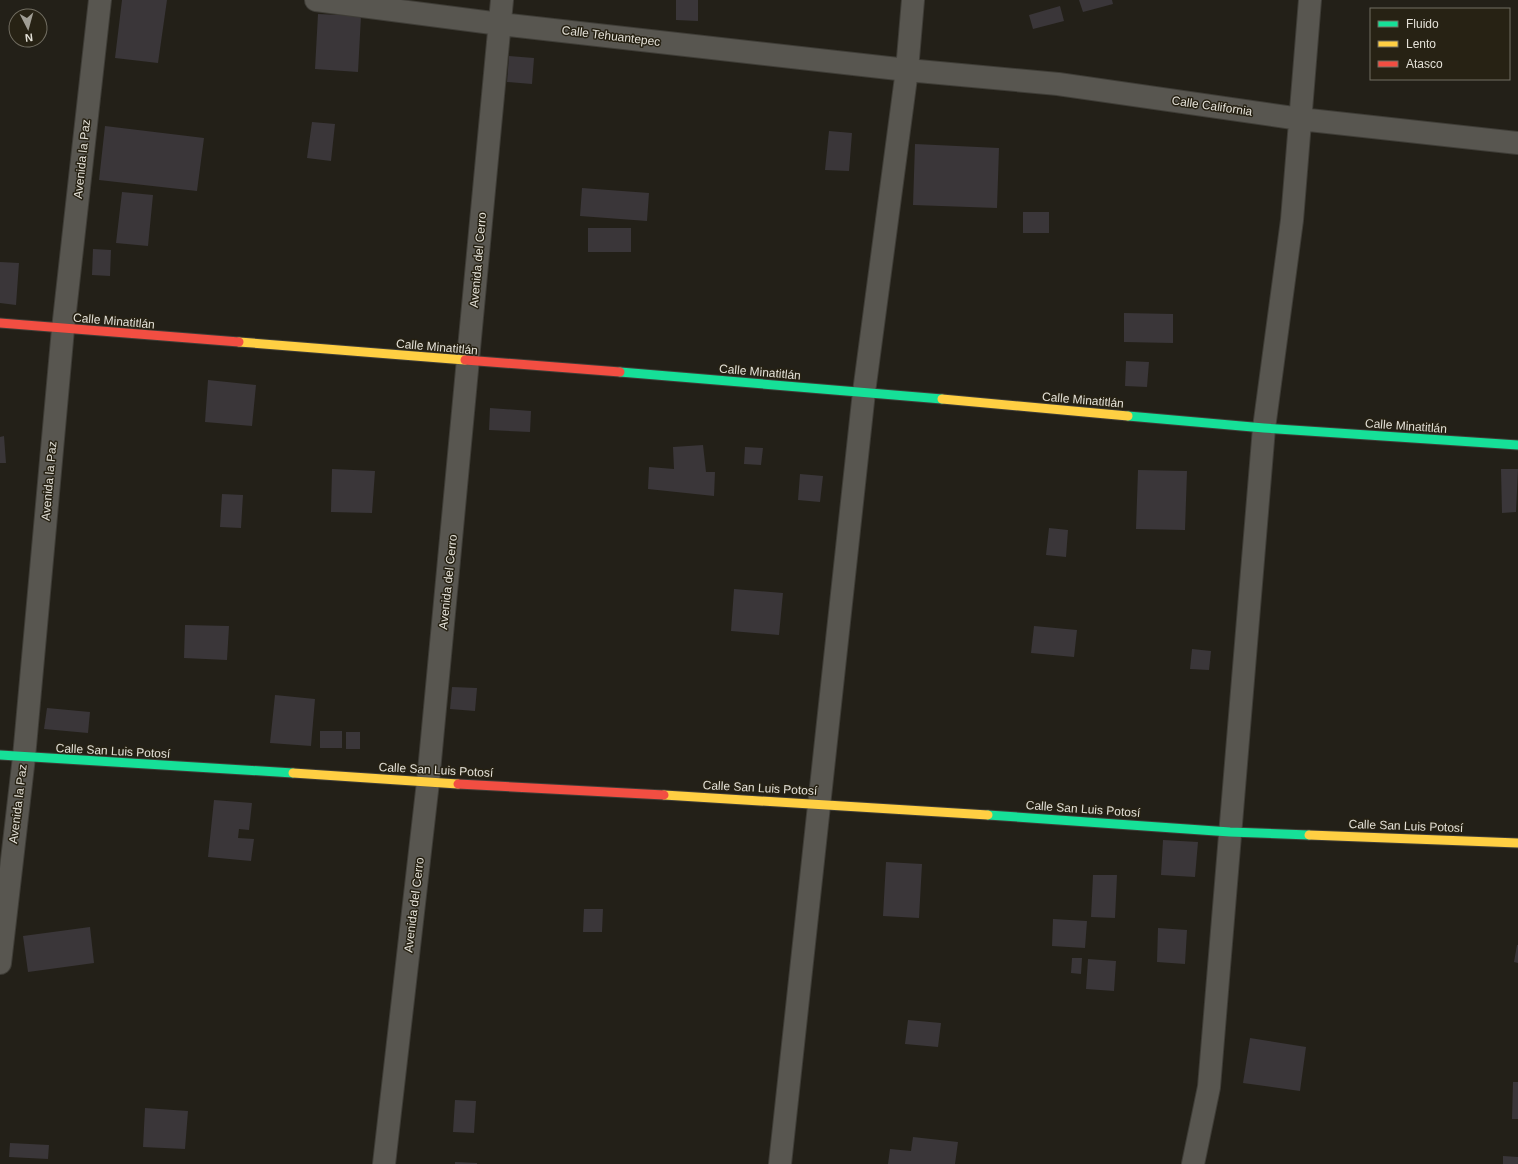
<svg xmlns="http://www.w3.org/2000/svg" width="1518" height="1164" font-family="Arial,sans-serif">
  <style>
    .building { fill: #3a3639 }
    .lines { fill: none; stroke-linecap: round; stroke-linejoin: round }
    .street-casing { stroke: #3f3d37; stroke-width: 24 }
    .fast-casing { stroke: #3f3d37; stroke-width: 11 }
    .slow-casing { stroke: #3f3d37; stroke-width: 11 }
    .jam-casing { stroke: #3f3d37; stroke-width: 11 }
    .street { stroke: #585650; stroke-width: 22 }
    .fast { stroke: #16e098; stroke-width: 9 }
    .slow { stroke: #ffcf43; stroke-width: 9 }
    .jam { stroke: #f24e42; stroke-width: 9 }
    .labels { text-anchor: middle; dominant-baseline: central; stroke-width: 3; stroke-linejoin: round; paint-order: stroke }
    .street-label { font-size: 12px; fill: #e3e0d7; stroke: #272214 }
  </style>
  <rect width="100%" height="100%" fill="#232018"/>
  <!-- building -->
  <path class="building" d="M122 0H167L158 63 115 58Z
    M676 0H698V21L676 20Z
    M1079 0H1112L1113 4 1083 12Z
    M1060 6 1064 21 1033 29 1029 15Z
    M318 14 361 16 358 72 315 69Z
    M509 56 534 58 532 84 507 82Z
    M312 122 335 124 331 161 307 158Z
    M105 126 204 138 197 191 99 180Z
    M829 131 852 133 849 171 825 170Z
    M915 144 999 148 997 208 913 205Z
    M582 188 649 193 647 221 580 216Z
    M122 192 153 195 148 246 116 243Z
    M1023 212H1049V233H1023Z
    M588 228H631V252H588Z
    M93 249 111 250 110 276 92 275Z
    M0 262 19 263 16 305 0 303Z
    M1124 313 1173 314V343L1124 342Z
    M1126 361 1149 362 1147 387 1125 386Z
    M208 380 256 385 252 426 205 422Z
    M490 408 531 411 530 432 489 430Z
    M4 436 6 463H0V437Z
    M703 445 706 472H715L714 496 648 489 649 467 674 469 673 447Z
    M745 447 763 448 761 465 744 464Z
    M332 469 375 471 372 513 331 512Z
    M1501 469H1518L1516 512 1502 513Z
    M1138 470 1187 471 1185 530 1136 529Z
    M800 474 823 476 820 502 798 500Z
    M222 494 243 495 241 528 220 527Z
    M1049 528 1068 530 1066 557 1046 555Z
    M734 589 783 593 779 635 731 631Z
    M185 625 229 626 227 660 184 658Z
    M1034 626 1077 630 1074 657 1031 653Z
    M1192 649 1211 651 1209 670 1190 669Z
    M452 687 477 688 475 711 450 709Z
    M275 695 315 699 311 746 270 743Z
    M47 708 90 712 88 733 44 729Z
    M320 731H342V748H320Z
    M346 732H360V749H346Z
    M214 800 252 803 249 830 239 829 238 838 254 839 251 861 208 857Z
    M1163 840 1198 842 1195 877 1161 875Z
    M886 862 922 864 919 918 883 916Z
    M1093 875H1117L1115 918 1091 917Z
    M584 909H603L602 932H583Z
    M1053 919 1087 921 1085 948 1052 946Z
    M90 927 94 963 28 972 23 936Z
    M1158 928 1187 930 1185 964 1157 962Z
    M1517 945H1518V963L1514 962Z
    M1072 958H1082L1081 974 1071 973Z
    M1088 959 1116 961 1114 991 1086 989Z
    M908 1020 941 1023 938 1047 905 1044Z
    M1250 1038 1306 1047 1300 1091 1243 1083Z
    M1513 1082H1518V1119H1512Z
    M455 1100 476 1101 474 1133 453 1132Z
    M145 1108 188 1111 185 1149 143 1147Z
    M913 1137 958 1142 955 1164H888L890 1149 911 1151Z
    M10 1143 49 1145 48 1159 9 1157Z
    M1503 1156 1518 1157V1164H1503Z
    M455 1162 477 1163V1164H455Z"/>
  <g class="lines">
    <defs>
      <path id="street" d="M316 0 500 24 907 70 1058 84 1300 119 1518 143
        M0 963 24 757 63 329 100 0
        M384 1164 428 782 502 0
        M780 1164 864 392 907 70 913 0
        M1193 1164 1209 1087 1264 428 1292 220 1310 0"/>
      <path id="fast" d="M620 372 942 399
        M1128 416 1264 428 1518 445
        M0 755 293 773
        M988 815 1230 832 1309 835"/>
      <path id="slow" d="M239 342 465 360
        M942 399 1128 416
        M293 773 458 784
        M664 795 988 815
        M1309 835 1518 843"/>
      <path id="jam" d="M0 323 239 342
        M465 360 620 372
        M458 784 664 795"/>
    </defs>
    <!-- street casing -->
    <use href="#street" class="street-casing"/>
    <!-- fast casing -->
    <use href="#fast" class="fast-casing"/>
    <!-- slow casing -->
    <use href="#slow" class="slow-casing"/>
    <!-- jam casing -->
    <use href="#jam" class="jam-casing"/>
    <!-- street -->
    <use href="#street" class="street"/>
    <!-- fast -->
    <use href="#fast" class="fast"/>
    <!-- slow -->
    <use href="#slow" class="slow"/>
    <!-- jam -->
    <use href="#jam" class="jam"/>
  </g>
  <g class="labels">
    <!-- street labels -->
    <g class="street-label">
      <text transform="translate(611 36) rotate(7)">Calle Tehuantepec</text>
      <text transform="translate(1212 106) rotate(8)">Calle California</text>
      <text transform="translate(82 159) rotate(-84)">Avenida la Paz</text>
      <text transform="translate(478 260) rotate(-85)">Avenida del Cerro</text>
      <text transform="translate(114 321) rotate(5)">Calle Minatitlán</text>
      <text transform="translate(437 347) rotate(5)">Calle Minatitlán</text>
      <text transform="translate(760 372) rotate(5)">Calle Minatitlán</text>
      <text transform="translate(1083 400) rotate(5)">Calle Minatitlán</text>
      <text transform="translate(1406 426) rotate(4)">Calle Minatitlán</text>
      <text transform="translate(49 481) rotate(-85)">Avenida la Paz</text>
      <text transform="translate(448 582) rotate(-84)">Avenida del Cerro</text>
      <text transform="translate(113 751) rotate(3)">Calle San Luis Potosí</text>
      <text transform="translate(436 770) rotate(3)">Calle San Luis Potosí</text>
      <text transform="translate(760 788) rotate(3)">Calle San Luis Potosí</text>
      <text transform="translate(18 804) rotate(-83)">Avenida la Paz</text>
      <text transform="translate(1083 809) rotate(4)">Calle San Luis Potosí</text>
      <text transform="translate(1406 826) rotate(2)">Calle San Luis Potosí</text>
      <text transform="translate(414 905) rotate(-83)">Avenida del Cerro</text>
    </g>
  </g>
  <!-- legend -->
  <rect x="1370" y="8" width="140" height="72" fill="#272214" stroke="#726e62"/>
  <rect x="1378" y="21" width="20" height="6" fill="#16e098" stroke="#726e62"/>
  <text x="1406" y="28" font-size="12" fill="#e3e0d7">Fluido</text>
  <rect x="1378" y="41" width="20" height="6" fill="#ffcf43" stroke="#726e62"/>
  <text x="1406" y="48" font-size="12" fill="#e3e0d7">Lento</text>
  <rect x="1378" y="61" width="20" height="6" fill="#f24e42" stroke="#726e62"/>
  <text x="1406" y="68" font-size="12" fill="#e3e0d7">Atasco</text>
  <!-- north arrow -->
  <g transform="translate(28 28) rotate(174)"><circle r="19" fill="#272214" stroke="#726e62"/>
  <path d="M0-3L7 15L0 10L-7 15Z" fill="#a09d94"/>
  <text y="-6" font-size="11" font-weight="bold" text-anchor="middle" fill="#e3e0d7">N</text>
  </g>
</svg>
